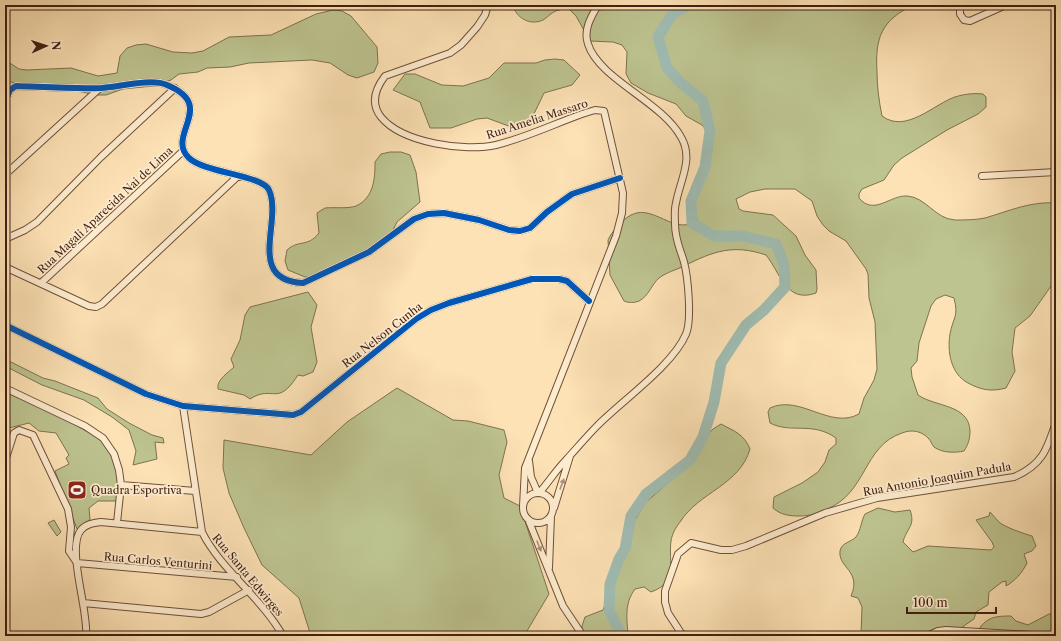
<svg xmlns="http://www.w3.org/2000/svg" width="1061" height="641" font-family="'Libre Caslon Text',serif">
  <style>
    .green { fill: #bdc490; stroke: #7f7250 }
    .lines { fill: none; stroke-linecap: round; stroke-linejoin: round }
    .river { stroke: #a0bdb3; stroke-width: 11 }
    .minor-casing { stroke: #705039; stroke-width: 8 }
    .minor { stroke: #feeccf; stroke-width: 6 }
    .cycleway-casing { stroke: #feeccf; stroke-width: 8 }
    .cycleway { stroke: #0057b8; stroke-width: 6 }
    .oneway { fill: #a99079 }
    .labels { text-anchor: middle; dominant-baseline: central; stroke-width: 3.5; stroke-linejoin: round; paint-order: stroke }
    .street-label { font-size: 11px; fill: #411f10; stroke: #feeccf }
    .poi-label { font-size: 11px; fill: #411f10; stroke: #feeccf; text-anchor: start }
  </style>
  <rect width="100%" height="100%" fill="#fde2b5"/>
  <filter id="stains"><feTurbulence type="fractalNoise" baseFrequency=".005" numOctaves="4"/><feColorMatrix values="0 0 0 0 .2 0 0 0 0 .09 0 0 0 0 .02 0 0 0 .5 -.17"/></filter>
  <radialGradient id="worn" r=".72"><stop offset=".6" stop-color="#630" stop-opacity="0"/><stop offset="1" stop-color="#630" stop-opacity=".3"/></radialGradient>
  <!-- green -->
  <path class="green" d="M513 5H591L599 10 610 9 614 5H914C881 20 875 38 877 72 877 87 879 101 882 116 906 134 934 104 955 97 964 94 974 93 983 94L986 97V107L978 114 947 130 902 158 894 165 884 180 862 189 859 194V198C874 216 890 195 907 196 926 197 935 219 955 220 964 220 976 220 985 218 1009 211 1031 201 1056 203V279L1030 316 1015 328 1012 352 1015 371 1006 388C991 392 981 390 968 383 951 374 947 352 950 334 953 317 959 317 954 298L945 295 936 299 931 306 919 343 917 361 911 368 912 377 918 395C935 407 969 404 970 431 970 439 968 445 964 451 955 453 942 453 934 447 932 445 931 441 929 439 922 431 912 429 902 433 863 446 867 493 827 509 818 513 810 516 800 516 789 516 781 515 773 508L774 497 802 483 818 472 825 462 829 450 836 444V438C812 421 791 434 770 423L768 412 770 408C800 394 830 430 859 414L864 398 874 380 877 369 875 322 869 298 868 274 866 269 846 241 829 231 823 225 817 216 812 201 795 189H765L750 192 736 199 739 209 743 211 773 215 796 236 805 255 816 270 817 289 816 293C786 304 780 272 766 255 733 244 714 251 684 266 676 270 667 272 659 278 651 285 649 296 639 301 634 303 629 303 624 301L610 275 608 240C611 233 616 228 621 223 648 193 670 238 697 221L696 211 692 202V186L700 170 712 152 709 133 702 125 686 116 676 104 648 93 631 83 626 74 627 52 622 45 613 42 590 41 576 16 569 9C566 9 562 9 559 10 553 11 548 17 543 20 530 26 516 18 513 5Z
    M333 10 342 11 351 16 377 47 378 63 374 72 357 78 348 75 330 63 312 60 249 63 230 67 207 68 198 72 179 74 171 80 153 86 123 89 106 95H95L78 91 30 88 5 80V60L19 69 27 70 71 68 98 76 117 73 120 56 127 48 136 45 146 44 173 52 192 53 203 51 229 37 271 35 316 14Z
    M555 59 564 60 580 75 572 85 544 93 531 120 525 127 514 128 487 118 477 119 451 128H430L420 102 393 90 405 74H415L442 85 463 86 489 78 504 63H536L545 60Z
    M390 152H401L410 155 416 172 420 202 397 222 391 234 372 248 319 277H305L288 270 285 261 287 250C299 239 307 248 319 233L317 213 325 208C334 207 348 209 356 206 374 198 375 178 375 162L381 154Z
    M308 292 317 305 311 327 317 362 313 372 303 376 298 375C277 408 273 384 250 399L244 395 218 389C216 380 229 372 234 367L231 359 240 340 245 315 250 307Z
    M5 359 43 378 55 381 98 398 107 409 129 423 152 435 163 438 164 443 155 442 157 459 133 465 136 451 129 430 112 417 84 400 42 385 5 366Z
    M397 388 453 420 468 421 504 430 507 442 499 475 504 498 520 506 549 594 524 636H311L299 598 262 565 244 528 229 493 223 468 224 440 311 455 347 422Z
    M5 392 61 417 102 440 113 455 120 483 117 501H98L89 508 90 520 77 529 55 471 69 464 66 458 69 455 56 433 39 431 29 423 9 428 5 434Z
    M721 424C734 431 744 434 750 449 740 485 699 492 680 522 676 527 672 534 671 541 668 563 679 582 651 592L644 587 635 589C624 604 627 618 628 636H583L582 626 585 617 603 610 610 590 615 583 621 556 629 537 630 528 641 510 646 502 675 477 699 444 713 429Z
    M878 508 895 512 910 510C916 526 906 529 903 542L913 552 928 546 991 550 994 547 992 542 976 520 989 516 990 512C993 515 996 519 999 522 1004 527 1025 534 1032 536L1036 546 1032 551 1024 554 1027 563C1022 573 1015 581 1006 586V581L1002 582 989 592 988 605 976 612 974 619 958 630 942 636H861L862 607 858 598 851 596C862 571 838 568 840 551 841 543 851 542 856 537 861 530 861 521 865 514Z
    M54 520 61 532 57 536 48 523Z
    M1049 614 1056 615V636H1016L977 632C986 617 995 616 1011 616L1016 621 1028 625Z"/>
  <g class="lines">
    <!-- river -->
    <path class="river" d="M622 636 609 610 610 584 619 559 625 549 631 516 646 494 690 460 703 437 714 402 721 363 746 325 764 310 785 287 784 264 776 244 742 236H714L692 223 691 201 705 167 710 131 703 101 682 84 667 68 658 37 673 13 689 5"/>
    <defs>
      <path id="minor" d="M488 5 485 15 477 27 461 45 450 53 385 76C375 89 370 103 381 117 402 143 465 152 496 145 525 138 554 124 582 114L595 110 604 111 623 193 622 213 616 236 525 468 523 506
        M960 5V14L964 20 970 21 1006 5
        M8 172 100 88
        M982 176 1056 172
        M7 238V97L10 90 16 86C44 87 73 89 101 88 118 87 151 78 167 85 218 106 165 135 189 158 205 173 262 175 269 190 283 221 245 280 303 283L369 252 414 219 428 214 444 213 479 220 509 230 520 231 530 228 547 212 572 194 620 178
        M5 239 25 230 37 222 101 157 175 88
        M5 267 89 306 96 307 102 304 238 176
        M41 283 183 151
        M5 325 146 394 183 406 293 415 301 412 416 319 431 310 449 303 532 279H559L567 281 589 301
        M5 388 85 426 103 438 114 454 119 470 121 485 117 523
        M183 406 202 532C221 570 261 597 283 636
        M5 461 14 433 19 430 33 435 68 509 71 527 69 551 77 563 237 577
        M529 461 531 477 538 493
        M121 485 195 491
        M523 508a15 15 0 1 1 30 0a15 15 0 1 1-30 0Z
        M539 493C549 482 556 470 566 460 577 448 587 436 598 425 623 400 673 365 686 334 692 320 688 277 684 262 680 248 675 240 675 224 675 217 674 210 676 203 680 180 694 159 681 137 661 101 599 79 588 44 583 30 591 17 598 5
        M554 508 570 456
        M528 519 563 606 583 636
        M549 568 551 516
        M83 603 201 614 209 612 249 590
        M86 636C89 612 66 548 81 530 86 524 93 523 101 522L202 532
        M683 636 668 613 665 602V591L678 554 691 543 721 550H732L746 546 825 513 877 498 1014 477C1042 465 1047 450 1056 422
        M927 636 938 631 946 630 1049 636"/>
    </defs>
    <!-- minor casing -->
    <use href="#minor" class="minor-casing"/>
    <!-- minor -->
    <use href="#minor" class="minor"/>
    <defs>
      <path id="cycleway" d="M5 239 7 238V97L10 90 16 86C44 87 73 89 101 88 118 87 151 78 167 85 218 106 165 135 189 158 205 173 262 175 269 190 283 221 245 280 303 283L369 252 414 219 428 214 444 213 479 220 509 230 520 231 530 228 547 212 572 194 620 178
        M5 325 146 394 183 406 293 415 301 412 416 319 431 310 449 303 532 279H559L567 281 589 301"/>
    </defs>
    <!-- cycleway casing -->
    <use href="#cycleway" class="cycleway-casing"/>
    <!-- cycleway -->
    <use href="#cycleway" class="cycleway"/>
  </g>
  <!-- one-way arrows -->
  <defs><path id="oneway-solid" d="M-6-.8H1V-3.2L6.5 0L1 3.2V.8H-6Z"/></defs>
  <g class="oneway">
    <use href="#oneway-solid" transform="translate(562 484) rotate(-69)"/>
    <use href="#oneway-solid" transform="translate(539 546) rotate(68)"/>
  </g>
  <!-- icons -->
  <defs>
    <symbol id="stadium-square" viewBox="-11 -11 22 22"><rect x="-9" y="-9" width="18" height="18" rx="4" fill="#8f2418" stroke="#feeccf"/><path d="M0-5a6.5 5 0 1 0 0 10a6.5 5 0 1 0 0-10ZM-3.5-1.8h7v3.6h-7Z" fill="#fff"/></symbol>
  </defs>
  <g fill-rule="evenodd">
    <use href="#stadium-square" x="66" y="479" width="22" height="22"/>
  </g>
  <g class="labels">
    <!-- street labels -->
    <g class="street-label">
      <text transform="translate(537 119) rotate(-18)">Rua Amelia Massaro</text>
      <text transform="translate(105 210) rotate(-43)">Rua Magali Aparecida Nai de Lima</text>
      <text transform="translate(382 335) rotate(-38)">Rua Nelson Cunha</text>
      <text transform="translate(937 479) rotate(-10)">Rua Antonio Joaquim Padula</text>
      <text transform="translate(158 561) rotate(5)">Rua Carlos Venturini</text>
      <text transform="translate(248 575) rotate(50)">Rua Santa Edwirges</text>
    </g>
    <!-- poi labels -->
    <g class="poi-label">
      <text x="91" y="490">Quadra Esportiva</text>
    </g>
  </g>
  <!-- margin -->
  <rect width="1061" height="641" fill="none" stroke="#fde2b5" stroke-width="20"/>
  <rect x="6" y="6" width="1049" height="629" fill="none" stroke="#411f10" stroke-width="2"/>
  <rect x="10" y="10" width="1041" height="621" fill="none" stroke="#411f10"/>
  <!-- north arrow -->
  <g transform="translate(46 46) rotate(87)" stroke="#feeccf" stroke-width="3" paint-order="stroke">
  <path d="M0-3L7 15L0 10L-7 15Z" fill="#411f10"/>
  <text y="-6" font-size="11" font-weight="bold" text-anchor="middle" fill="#411f10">N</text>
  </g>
  <!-- scale -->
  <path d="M907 607v6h89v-6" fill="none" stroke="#411f10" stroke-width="2"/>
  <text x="913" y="607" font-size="12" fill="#411f10" stroke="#feeccf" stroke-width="3" paint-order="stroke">100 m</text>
  <rect width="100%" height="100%" filter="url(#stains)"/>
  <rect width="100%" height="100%" fill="url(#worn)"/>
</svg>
